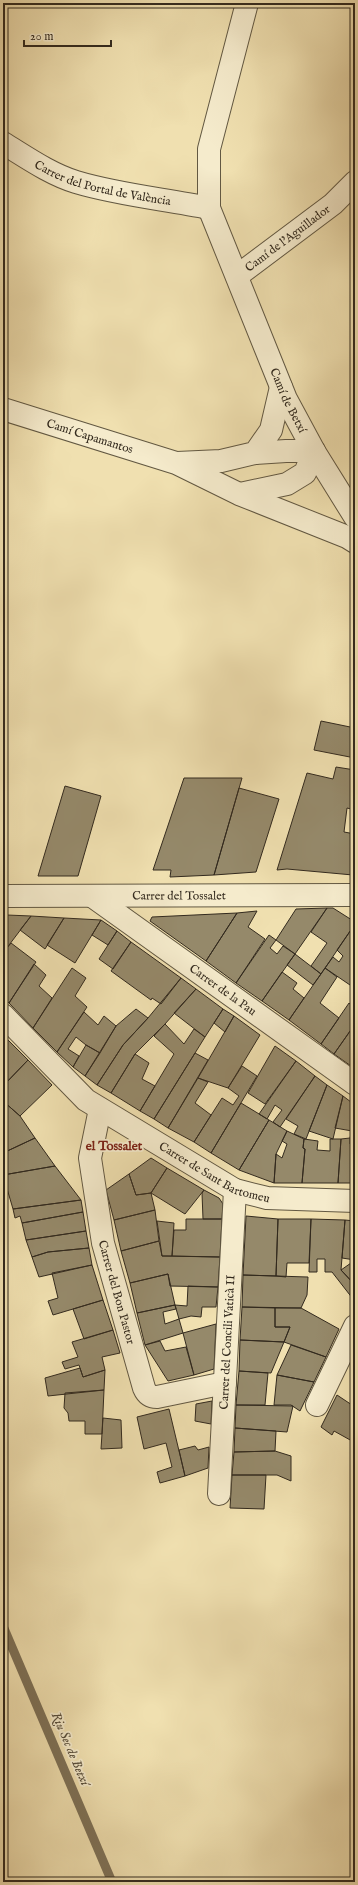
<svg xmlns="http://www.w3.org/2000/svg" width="358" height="1885" font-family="'IM FELL English',serif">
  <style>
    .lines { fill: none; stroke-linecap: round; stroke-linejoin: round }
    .stream { stroke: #7e7258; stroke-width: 9 }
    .building { fill: #95896a; stroke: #332a1e }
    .minor-casing { stroke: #625842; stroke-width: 24 }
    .minor { stroke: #f5ebcc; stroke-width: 22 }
    .labels { text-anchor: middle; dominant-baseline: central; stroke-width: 3.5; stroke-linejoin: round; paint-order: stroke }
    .street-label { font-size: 12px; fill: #332a1e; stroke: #f5ebcc }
    .neighbourhood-label { font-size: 13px; font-weight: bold; fill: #7a1f14; stroke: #f5ebcc }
    .water-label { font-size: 13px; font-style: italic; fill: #584e3b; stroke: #f5ebcc }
  </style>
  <rect width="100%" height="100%" fill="#f0e0b0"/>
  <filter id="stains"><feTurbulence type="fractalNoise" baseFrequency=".005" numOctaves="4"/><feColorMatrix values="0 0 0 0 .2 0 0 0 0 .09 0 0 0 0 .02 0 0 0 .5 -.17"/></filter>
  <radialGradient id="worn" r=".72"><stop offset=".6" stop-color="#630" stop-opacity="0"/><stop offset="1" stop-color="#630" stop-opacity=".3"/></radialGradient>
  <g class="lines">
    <!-- stream -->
    <path class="stream" d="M3 1626 112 1882"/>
  </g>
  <!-- building -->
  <path class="building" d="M321 721 355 728V758L314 750Z
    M336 767 355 770V810L347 808 344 832 355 834V869L353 875 287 869 277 870 307 773 333 779Z
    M184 778H242L214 875 170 877 171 870H153Z
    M65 786 101 796 78 876H38Z
    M239 788 279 799 256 872 214 875Z
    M327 908 295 954 276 940 296 909Z
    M327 908H333L355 922V924L321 974 311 966 327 943 311 932Z
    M257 911 248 927 265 939 236 983 206 961 237 913Z
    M237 913 206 961 150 921 152 917Z
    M7 915 31 916 3 953V921Z
    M31 916 64 918 45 949 20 930Z
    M64 918 101 920 75 963 47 945Z
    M101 920 117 931 108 945 92 935Z
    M355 924V978L350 985 325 968 333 957 339 962 343 956 337 950Z
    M117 931 131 942 113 969 99 959Z
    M269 935 276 940 270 948 277 954 283 946 295 954 262 1001 236 983Z
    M131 942 181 978 161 1004 152 998 151 1000 111 971Z
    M11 943 36 962 9 1003 3 998V953Z
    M295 954 321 974 313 985 287 965Z
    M34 964 46 975 39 986 52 998 33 1028 9 1003Z
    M72 968 86 978 75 996 87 1007 57 1052 33 1028Z
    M325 968 337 977 320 1003 339 1018 321 1044 289 1020Z
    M282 972 297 983 293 989 304 998 289 1020 262 1001Z
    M181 978 196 989 165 1024 135 1054 111 1093 97 1085 123 1045 148 1018Z
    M355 978V988L350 985Z
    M196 989 223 1009 205 1037 174 1013Z
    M349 1003 355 1008V1024L334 1054 321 1044Z
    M136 1009 148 1018 123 1045 97 1085 85 1076 116 1026Z
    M223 1009 234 1016 225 1032 214 1023Z
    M84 1012 98 1025 104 1016 116 1026 100 1053 86 1045 76 1037 68 1049 79 1056 73 1067 57 1052Z
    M234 1016 260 1035 228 1088 198 1078Z
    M165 1024 184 1044 194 1029 205 1037 154 1119 140 1111 174 1054 154 1036Z
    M355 1024V1060L351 1066 334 1054Z
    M3 1035 28 1060 3 1086Z
    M86 1045 100 1053 85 1076 73 1067Z
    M275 1046 296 1061 265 1104 248 1093Z
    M195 1053 208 1060 168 1128 154 1119Z
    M135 1054 149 1063 142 1079 155 1086 140 1111 111 1093Z
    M28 1060 52 1085 20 1116 3 1101V1086Z
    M355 1060V1069L351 1066Z
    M296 1061 315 1076 280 1127 273 1122 282 1110 275 1105 267 1119 259 1114Z
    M242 1066 257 1076 211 1153 194 1142 222 1098 233 1105 239 1096 228 1088Z
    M315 1076 327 1085 306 1139 294 1134 298 1126 286 1119Z
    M198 1078 208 1082 195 1103 211 1115 194 1142 168 1128Z
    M327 1085 343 1096 333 1139 309 1131Z
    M343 1096 355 1105 352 1131 335 1128Z
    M3 1101 20 1116 35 1138 3 1153Z
    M241 1103 269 1120 239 1170 211 1153Z
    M355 1115V1139L350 1138Z
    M269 1120 287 1131 276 1154 274 1183 239 1170Z
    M287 1131 304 1139 303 1148 305 1149 302 1183H274L276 1154 282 1158 287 1144 282 1141Z
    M35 1138 55 1166 3 1175V1153Z
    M350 1138V1144L355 1145 352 1183H338L341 1139Z
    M304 1139 318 1141 317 1150 330 1151V1139H341L338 1183H302L305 1149 303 1148Z
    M151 1158 167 1168 151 1193 136 1195 129 1174Z
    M355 1159V1183H352Z
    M55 1166 81 1200 13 1209 3 1175Z
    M167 1168 204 1190 185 1214 151 1193Z
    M129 1174 136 1195 151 1193 155 1210 114 1220 106 1190Z
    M204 1190 219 1198 223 1204 222 1219H203L202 1193Z
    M81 1200 83 1212 22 1223 20 1216 15 1218 13 1209Z
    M155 1210 159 1241 121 1251 114 1220Z
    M83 1212 86 1231 26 1240 22 1223Z
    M246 1216 278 1219 276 1276 243 1275Z
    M186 1219H222L220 1257 172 1256 174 1230H186Z
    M278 1219H311L309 1263H287L286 1277 276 1276Z
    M311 1219 345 1220 341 1270 355 1285 353 1299 332 1272H325V1259H317V1272H309Z
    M345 1220 355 1221V1260L342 1258Z
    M157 1221 174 1223 172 1256H162Z
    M86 1231 89 1248 48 1252 32 1257 26 1240Z
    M159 1241 162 1256 220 1257 218 1287 170 1286 168 1274 130 1283 121 1251Z
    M89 1248 92 1265 39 1277 32 1257 48 1252Z
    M351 1263 355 1266V1285L341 1270Z
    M92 1265 103 1300 53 1315 48 1301 58 1298 52 1273Z
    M168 1274 175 1305 137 1313 130 1283Z
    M243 1275 308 1277 307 1295 301 1308 242 1307Z
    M188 1286 218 1287 216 1307H202L201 1317 191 1316 179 1319 175 1305 187 1306Z
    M103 1300 113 1330 84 1339 73 1309Z
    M175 1305 176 1309 163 1312 165 1324 179 1319 183 1333 145 1345 137 1313Z
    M242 1307 275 1308V1327H290L284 1342 240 1340Z
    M275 1308H301L339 1329 326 1357 284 1342 290 1327H275Z
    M216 1324 214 1369 194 1375 183 1333Z
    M113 1330 120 1353 102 1357 105 1370 83 1377 79 1365 65 1369 62 1362 78 1357 72 1342Z
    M240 1340 284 1342 271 1373 239 1371Z
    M160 1341 165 1351 186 1347 194 1375 168 1381 145 1345Z
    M291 1345 326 1357 314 1382 277 1375Z
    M80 1368 83 1377 105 1370 104 1390 48 1396 45 1378Z
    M239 1371 268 1373 265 1405H236Z
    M277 1375 314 1382 300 1411 291 1405H274Z
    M104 1390 102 1434H85V1421H69L68 1413 64 1408 65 1393Z
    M337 1395 355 1407V1437L352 1441 334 1431 332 1435 321 1427Z
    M212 1401 211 1424 195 1421 196 1404Z
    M236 1405 293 1406 287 1432 235 1428Z
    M169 1409 185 1476 160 1483 157 1472 172 1467 166 1443 144 1449 137 1417Z
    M103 1418 121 1420 122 1448 101 1449Z
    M235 1428 276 1431 275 1451 234 1452Z
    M195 1446 198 1450 209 1447 208 1468 185 1476 179 1450Z
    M275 1451 291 1456V1481L277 1475H232L234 1452Z
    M232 1475H266L264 1509 230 1508Z"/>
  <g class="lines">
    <defs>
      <g id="minor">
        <path id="s1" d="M247 3 209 149V208L286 399 314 451 355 517"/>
        <path id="s2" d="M3 143C26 157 50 174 76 182 119 195 165 199 209 208"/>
        <path id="s3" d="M237 276 333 204 355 182"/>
        <path id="s4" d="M3 409 176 463 239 494 347 537 355 542"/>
        <path d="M255 453 286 451H314"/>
        <path d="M177 463 221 461 255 453 271 430 281 387"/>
        <path d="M240 494 287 484 305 473 314 451"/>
        <path id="s5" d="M3 896 355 895"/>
        <path id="s6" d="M92 896 355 1084"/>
        <path id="s7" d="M3 1015 86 1100 235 1190 267 1198 355 1201"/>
        <path id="s8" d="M100 1109 90 1158 103 1243 144 1388C147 1395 150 1397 157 1397L225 1383"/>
        <path d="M317 1405 355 1326"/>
        <path id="s9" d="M219 1494 235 1190"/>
      </g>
    </defs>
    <!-- minor casing -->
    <use href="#minor" class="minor-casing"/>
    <!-- minor -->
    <use href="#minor" class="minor"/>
  </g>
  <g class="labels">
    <!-- street labels -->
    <g class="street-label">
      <text stroke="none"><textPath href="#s2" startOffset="109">Carrer del Portal de València</textPath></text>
      <text stroke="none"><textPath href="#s3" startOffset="63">Camí de l'Aguillador</textPath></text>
      <text stroke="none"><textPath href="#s1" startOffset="418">Camí de Betxí</textPath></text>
      <text stroke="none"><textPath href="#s4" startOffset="91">Camí Capamantos</textPath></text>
      <text stroke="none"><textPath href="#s5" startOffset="176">Carrer del Tossalet</textPath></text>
      <text stroke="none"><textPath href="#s6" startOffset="161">Carrer de la Pau</textPath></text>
      <text stroke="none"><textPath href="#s7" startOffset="267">Carrer de Sant Bartomeu</textPath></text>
      <text stroke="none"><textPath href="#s8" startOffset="187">Carrer del Bon Pastor</textPath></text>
      <text stroke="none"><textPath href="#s9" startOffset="152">Carrer del Concili Vaticà II</textPath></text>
    </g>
    <!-- neighbourhood labels -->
    <g class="neighbourhood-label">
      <text x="114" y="1146">el Tossalet</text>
    </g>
    <!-- water labels -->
    <g class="water-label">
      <text transform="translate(70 1749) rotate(67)">Riu Sec de Betxí</text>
    </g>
  </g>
  <!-- margin -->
  <rect width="358" height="1885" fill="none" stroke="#f0e0b0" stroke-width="16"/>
  <rect x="4" y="4" width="350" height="1877" fill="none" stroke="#332a1e" stroke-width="2"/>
  <rect x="8" y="8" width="342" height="1869" fill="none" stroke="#332a1e"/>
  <!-- scale -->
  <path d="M24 40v6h87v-6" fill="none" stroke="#332a1e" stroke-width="2"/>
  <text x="30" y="40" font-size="12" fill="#332a1e" stroke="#f5ebcc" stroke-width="3" paint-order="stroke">20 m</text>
  <rect width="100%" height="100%" filter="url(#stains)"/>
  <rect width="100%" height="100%" fill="url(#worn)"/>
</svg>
